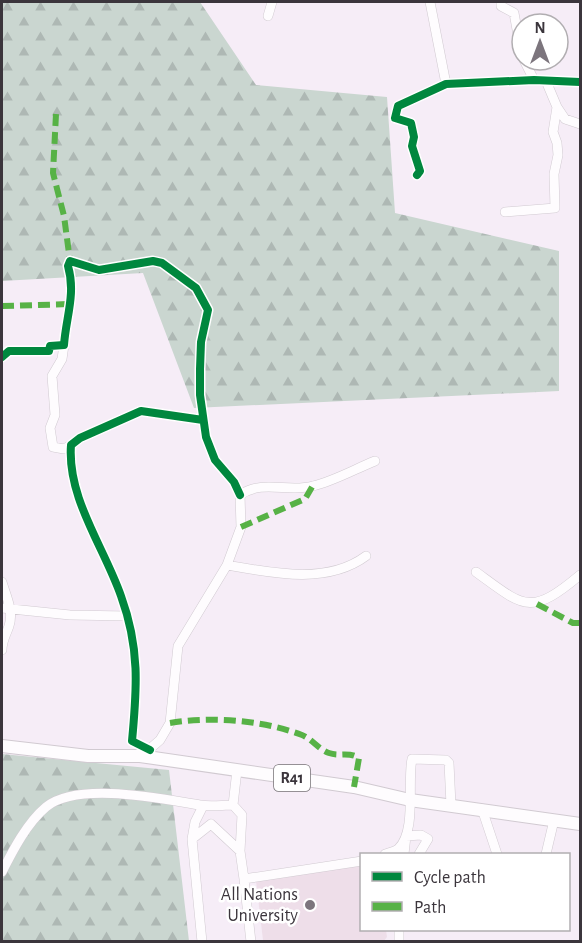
<svg xmlns="http://www.w3.org/2000/svg" width="582" height="943" font-family="'Alegreya Sans',sans-serif">
  <style>
    .education { fill: #eedee9 }
    .forest { fill: url(#forest-firs) }
    .lines { fill: none; stroke-linecap: round; stroke-linejoin: round }
    .minor-casing { stroke: #d1cad1; stroke-width: 10 }
    .major-casing { stroke: #d1cad1; stroke-width: 14 }
    .minor { stroke: #fefcfe; stroke-width: 9 }
    .major { stroke: #fefcfe; stroke-width: 12 }
    .quiet { stroke: #57b246; stroke-width: 6; stroke-dasharray: 12 6; stroke-linecap: butt }
    .cycleway-casing { stroke: #fff; stroke-width: 11 }
    .cycleway { stroke: #00873e; stroke-width: 8 }
    .poi-dot { fill: #7c757d; stroke: #fff; stroke-width: 2 }
    .labels { text-anchor: middle; dominant-baseline: central; stroke-width: 5; stroke-linejoin: round; paint-order: stroke }
    .shield { fill: #fff; stroke: #767276; stroke-width: 1.5 }
    .shield-label { font-size: 16px; font-weight: bold; fill: #3b353c }
    .poi-label { font-size: 18px; fill: #3b353c; stroke: #fff; text-anchor: end }
  </style>
  <defs>
    <pattern id="forest-firs" width="22" height="20" patternUnits="userSpaceOnUse" patternTransform="scale(1.5)"><rect width="22" height="20" fill="#cad6d0"/><path d="M5 1l3.5 6h-7zM16 11l3.5 6h-7z" fill="#aeb8b4"/></pattern>
  </defs>
  <rect width="100%" height="100%" fill="#f6edf7"/>
  <!-- education -->
  <path class="education" d="M361 864 362 930H386L387 937 383 942 263 940 256 881Z"/>
  <!-- forest -->
  <path class="forest" d="M2 2H200L256 85 387 97 395 213 559 251V391L194 408 143 273 2 281Z
    M2 754 169 770 189 941H2Z"/>
  <g class="lines">
    <defs>
      <path id="minor" d="M430 2 446 84
        M501 2V6L514 13 522 57
        M268 16 272 2
        M524 60 534 80
        M557 107 565 119 580 124
        M417 175 420 171 412 146 414 137 411 123 395 118 398 106 446 84 534 80 580 82
        M505 212 555 208 554 174 558 155 557 143 553 132 557 107 546 81
        M64 345 62 359 52 376 55 415 50 428 53 447 64 449 71 445
        M2 357 9 351H49L50 346 64 345C66 317 76 294 68 266L70 261 99 270 153 261 162 263 196 288 208 310 201 342 200 369V395L206 437 215 460 234 482 240 495
        M227 565C272 573 327 585 366 556
        M476 572C524 607 530 617 580 575
        M2 582C6 596 14 611 9 626 6 635 2 640 2 650
        M2 608 70 615 127 616
        M150 750 132 741C137 688 140 648 121 596 104 547 67 498 71 445L80 438 141 411 203 420
        M145 753 160 740 170 723 178 646 227 565 241 527 240 495C263 479 288 493 313 486 334 481 355 469 375 461
        M237 770 233 805 242 815 240 851 244 879 362 861
        M482 809 497 854
        M192 839 211 824 240 851
        M385 854C389 853 395 851 398 849 417 832 407 782 412 759L446 760 449 763 451 805
        M404 854 406 836 421 835 428 839 419 854
        M546 854 554 820
        M2 872C13 850 27 823 46 807 78 781 162 799 200 805 211 807 222 805 233 805
        M244 879 251 942
        M202 942 192 839 195 822 203 806
        M399 942V930"/>
      <path id="major" d="M2 746 88 756H140L354 787 410 800 580 824"/>
    </defs>
    <!-- minor casing -->
    <use href="#minor" class="minor-casing"/>
    <!-- major casing -->
    <use href="#major" class="major-casing"/>
    <!-- minor -->
    <use href="#minor" class="minor"/>
    <!-- major -->
    <use href="#major" class="major"/>
    <!-- quiet -->
    <path class="quiet" d="M56 114 53 173 64 216 70 261
      M2 306 72 304
      M241 527 305 499 312 487
      M537 604 573 623H580
      M170 723C212 716 262 720 302 735 312 739 318 749 329 753 340 757 348 751 359 758L354 787"/>
    <defs>
      <path id="cycleway" d="M417 175 420 171 412 146 414 137 411 123 395 118 398 106 446 84 534 80 580 82
        M2 357 9 351H49L50 346 64 345C66 317 76 294 68 266L70 261 99 270 153 261 162 263 196 288 208 310 201 342 200 369V395L206 437 215 460 234 482 240 495
        M150 750 132 741C137 688 140 648 121 596 104 547 67 498 71 445L80 438 141 411 203 420"/>
    </defs>
    <!-- cycleway casing -->
    <use href="#cycleway" class="cycleway-casing"/>
    <!-- cycleway -->
    <use href="#cycleway" class="cycleway"/>
  </g>
  <!-- markers -->
  <circle class="poi-dot" cx="310" cy="905" r="6"/>
  <g class="labels">
    <!-- shield labels -->
    <rect class="shield" x="274" y="765" width="36" height="26" rx="4.5"/>
    <g class="shield-label">
      <text x="292" y="778">R41</text>
    </g>
    <!-- poi labels -->
    <g class="poi-label">
      <text x="298" y="895">All Nations<tspan x="298" dy="21">University</tspan></text>
    </g>
  </g>
  <!-- border -->
  <rect width="582" height="943" fill="none" stroke="#3b353c" stroke-width="6"/>
  <!-- legend -->
  <rect x="360" y="853" width="210" height="78" fill="#ffffff" stroke="#b1aeb1" stroke-width="1.5"/>
  <rect x="372" y="872" width="30" height="9" fill="#00873e" stroke="#b1aeb1" stroke-width="1.5"/>
  <text x="414" y="883" font-size="18" fill="#3b353c">Cycle path</text>
  <rect x="372" y="902" width="30" height="9" fill="#57b246" stroke="#b1aeb1" stroke-width="1.5"/>
  <text x="414" y="913" font-size="18" fill="#3b353c">Path</text>
  <!-- north arrow -->
  <g transform="translate(540 42)"><circle r="28" fill="#ffffff" stroke="#b1aeb1" stroke-width="1.5"/>
  <path d="M0-4.5L10 22L0 15L-10 22Z" fill="#7c757d"/>
  <text y="-9" font-size="16" font-weight="bold" text-anchor="middle" fill="#3b353c">N</text>
  </g>
</svg>
